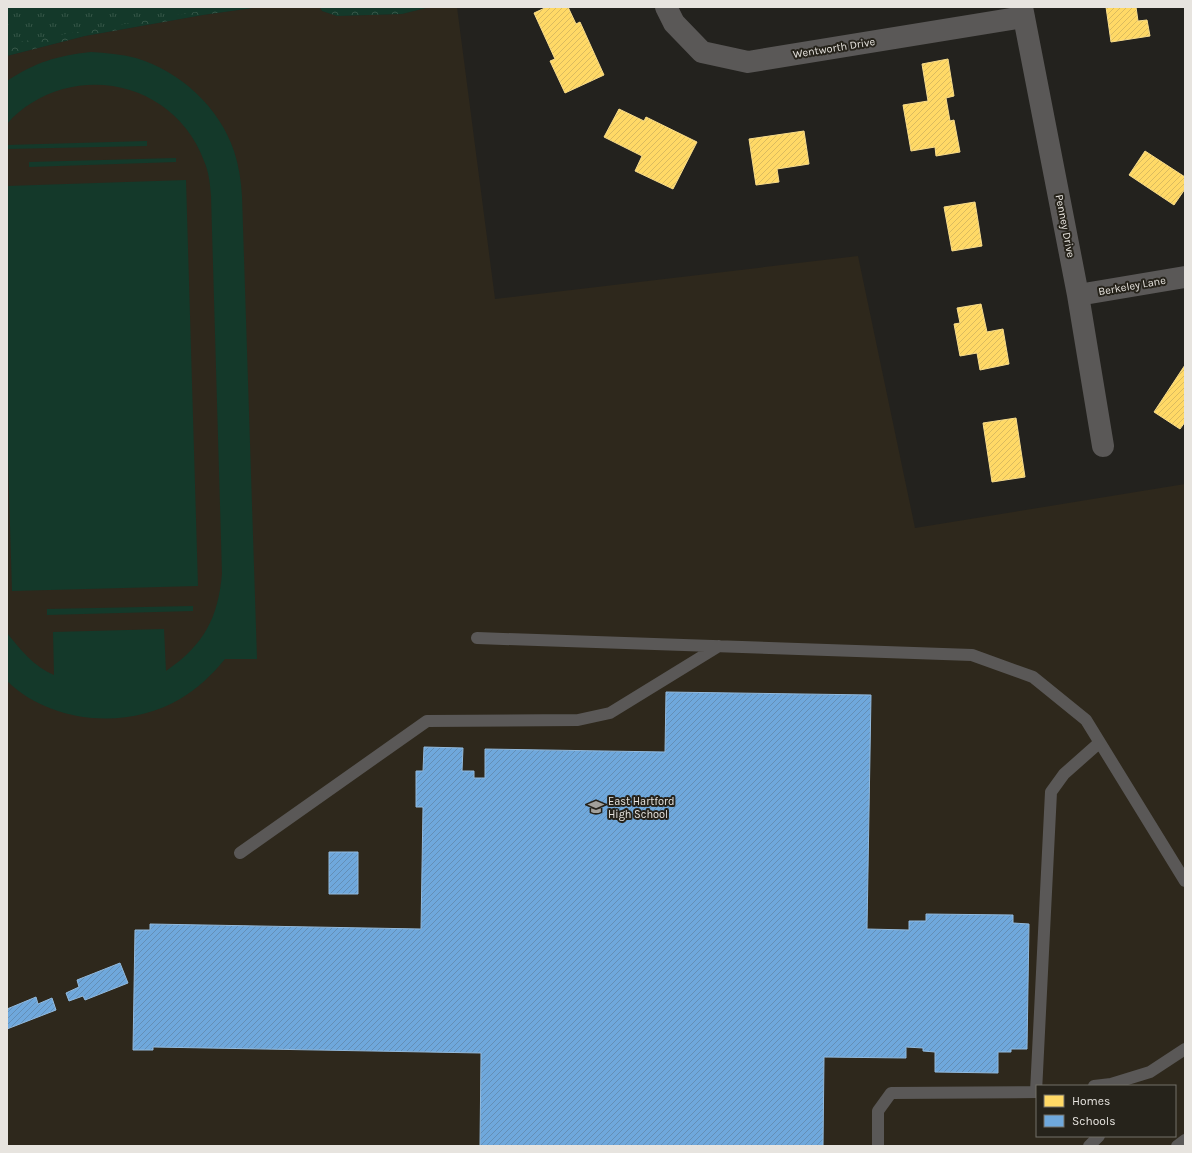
<svg xmlns="http://www.w3.org/2000/svg" width="1192" height="1153" font-family="Karla,sans-serif">
  <style>
    .built { fill: #2e281c; fill-rule: evenodd }
    .forest { fill: url(#forest-crowns) }
    .park { fill: url(#park-tufts) }
    .garden { fill: #14392a }
    .homes { fill: url(#homes-hatch); stroke: #f8dc8a }
    .schools { fill: url(#schools-hatch); stroke: #93badd }
    .lines { fill: none; stroke-linecap: round; stroke-linejoin: round }
    .service { stroke: #5a5857; stroke-width: 12 }
    .minor { stroke: #5a5857; stroke-width: 22 }
    .labels { text-anchor: middle; dominant-baseline: central; stroke-width: 4; stroke-linejoin: round; paint-order: stroke }
    .street-label { font-size: 11px; fill: #e7e4df; stroke: #26231b }
    .poi-label { font-size: 11px; fill: #e7e4df; stroke: #26231b; text-anchor: start }
  </style>
  <defs>
    <pattern id="forest-crowns" width="20" height="18" patternUnits="userSpaceOnUse"><rect width="20" height="18" fill="#14392a"/><path d="M2 6a3 3 0 1 1 6 0M12 15a3 3 0 1 1 6 0" fill="none" stroke="#365648"/></pattern>
    <pattern id="park-tufts" width="24" height="20" patternUnits="userSpaceOnUse"><rect width="24" height="20" fill="#14392a"/><path d="M3 7l-1-3M5 7V3M7 7l1-3M15 17l-1-3M17 17v-4M19 17l1-3" fill="none" stroke="#365648"/></pattern>
    <pattern id="homes-hatch" width="6" height="6" patternUnits="userSpaceOnUse"><rect width="6" height="6" fill="#ffd966"/><path d="M-1 1l2-2M0 6l6-6M5 7l2-2" fill="none" stroke="#dabb5f"/></pattern>
    <pattern id="schools-hatch" width="6" height="6" patternUnits="userSpaceOnUse"><rect width="6" height="6" fill="#6fa8dc"/><path d="M-1 1l2-2M0 6l6-6M5 7l2-2" fill="none" stroke="#648fb6"/></pattern>
  </defs>
  <rect width="100%" height="100%" fill="#23221e"/>
  <!-- built -->
  <path class="built" d="M259 7H320L322 11 337 16 402 14 426 8 428 7H457L495 299 858 256 915 528 1185 484V1146H7V56L85 36 203 15ZM1037 1086H1175V1136H1037Z"/>
  <!-- forest -->
  <path class="forest" d="M7 7H259L203 15 85 36 7 56Z
    M320 7H428L426 8 402 14 337 16 322 11Z"/>
  <!-- park -->
  <path class="park" d="M7 7H224L7 44Z"/>
  <!-- garden -->
  <path class="garden" d="M91 52C106 53 121 54 136 58 180 71 220 108 234 151 239 166 241 181 242 196L257 659H225C213 674 197 689 180 699 128 730 51 724 7 681V633C20 649 34 667 54 675L53 632 164 629 166 671C204 645 218 618 222 574L211 196C210 184 209 172 204 161 183 103 122 73 63 89 42 95 21 107 7 124V81C36 62 56 56 91 52Z
    M147 141V146L7 149V145Z
    M176 158V162L29 167V162Z
    M186 180 198 586 12 591 7 426V186Z
    M193 606V611L47 615V609Z"/>
  <!-- homes -->
  <path class="homes" d="M547 7H568L576 24 580 22 604 75 565 93 550 61 555 59 534 13Z
    M1106 7H1136L1138 21 1147 20 1150 36 1111 42Z
    M948 59 954 96 946 98 950 121 954 120 960 152 936 156 935 147 911 151 903 105 928 101 922 64Z
    M619 109 644 121 646 117 697 142 673 189 635 171 642 156 604 137Z
    M804 131 809 164 777 169 779 182 756 185 749 139Z
    M1145 151 1185 177V189L1174 205 1129 175Z
    M975 202 982 246 952 251 944 207Z
    M981 304 987 332 1003 329 1009 364 980 370 977 353 960 356 954 324 960 323 957 308Z
    M1185 365V422L1180 429 1154 412Z
    M1016 418 1025 477 992 482 983 423Z"/>
  <!-- schools -->
  <path class="schools" d="M666 692 871 695 867 929 909 930V921H926V914L1013 915V923L1029 924 1027 1049H1011V1052H998V1073L935 1072V1052L923 1051V1048L906 1047V1058L824 1057 823 1146H480L481 1053 153 1047V1050H133L135 930H150V924L421 929 423 807H416V771H423L424 747 463 748 462 771H474V778H485V749L665 752Z
    M329 852H358V894H329Z
    M120 963 128 983 85 1000 83 996 69 1001 66 993 79 987 77 980Z
    M36 997 38 1004 52 998 56 1010 7 1029V1009Z"/>
  <g class="lines">
    <!-- service -->
    <path class="service" d="M477 638 972 655 1033 677 1086 720 1185 881
      M240 853 427 721 578 720 610 713 719 646
      M1094 1086 1111 1084 1150 1072 1185 1049
      M1036 1092 1051 792 1064 774 1099 743
      M878 1146V1111L891 1093 1037 1092
      M1089 1146 1099 1136
      M1177 1146 1185 1140"/>
    <!-- minor -->
    <path class="minor" d="M666 7 674 23 702 52 748 62 1024 17
      M1022 7 1078 295 1103 446
      M1078 295 1185 277"/>
  </g>
  <!-- icons -->
  <defs>
    <symbol id="school-bare" viewBox="-9 -9 18 18"><path d="M0-5L7-2L0 1L-7-2ZM-4 1L0 2.5L4 1V4Q0 6-4 4Z" fill="#a2a09b" stroke="#26231b" stroke-width="2.5" paint-order="stroke"/></symbol>
  </defs>
  <g fill-rule="evenodd">
    <use href="#school-bare" x="585" y="796" width="22" height="22"/>
  </g>
  <g class="labels">
    <!-- street labels -->
    <g class="street-label">
      <text transform="translate(834 48) rotate(-9)">Wentworth Drive</text>
      <text transform="translate(1065 226) rotate(79)">Penney Drive</text>
      <text transform="translate(1132 286) rotate(-10)">Berkeley Lane</text>
    </g>
    <!-- poi labels -->
    <g class="poi-label">
      <text x="608" y="801">East Hartford<tspan x="608" dy="13">High School</tspan></text>
    </g>
  </g>
  <!-- border -->
  <rect width="1192" height="1153" fill="none" stroke="#e7e4df" stroke-width="16"/>
  <!-- legend -->
  <rect x="1036" y="1085" width="140" height="52" fill="#26231b" stroke="#737069"/>
  <rect x="1044" y="1095" width="20" height="12" fill="#ffd966" stroke="#737069"/>
  <text x="1072" y="1105" font-size="12" fill="#e7e4df">Homes</text>
  <rect x="1044" y="1115" width="20" height="12" fill="#6fa8dc" stroke="#737069"/>
  <text x="1072" y="1125" font-size="12" fill="#e7e4df">Schools</text>
</svg>
